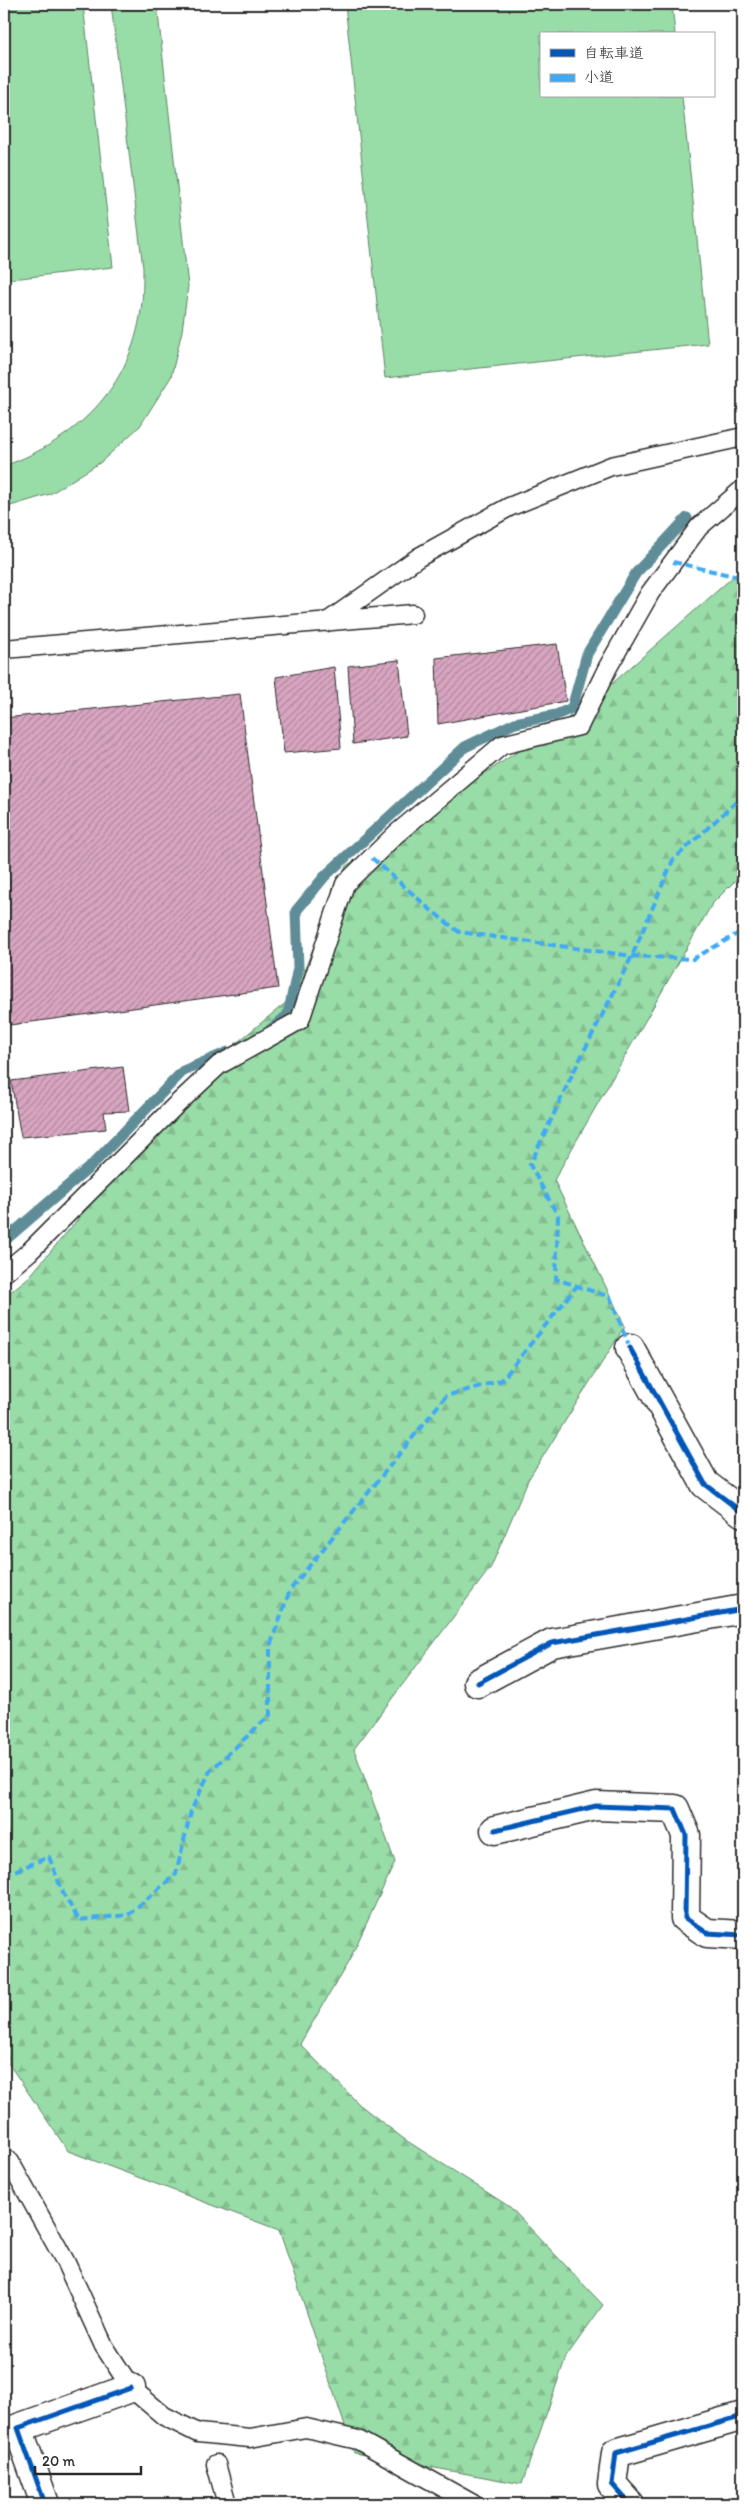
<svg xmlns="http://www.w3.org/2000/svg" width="747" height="2508" font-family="Itim,'Klee One',sans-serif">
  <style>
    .forest { fill: url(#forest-firs); stroke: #628469 }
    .garden { fill: #98dca7; stroke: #628469 }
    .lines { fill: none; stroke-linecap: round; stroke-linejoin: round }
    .stream { stroke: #5f8d97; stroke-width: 11 }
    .building { fill: url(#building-hatch); stroke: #2b2b2b }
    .service-casing { stroke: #2b2b2b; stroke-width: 21 }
    .minor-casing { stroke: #2b2b2b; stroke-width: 31 }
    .service { stroke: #fff; stroke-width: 18 }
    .minor { stroke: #fff; stroke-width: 28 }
    .quiet { stroke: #3fa9f5; stroke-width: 4; stroke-dasharray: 8 4; stroke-linecap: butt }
    .cycleway-casing { stroke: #fff; stroke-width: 8 }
    .cycleway { stroke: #0057b8; stroke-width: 5 }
  </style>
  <defs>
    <pattern id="forest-firs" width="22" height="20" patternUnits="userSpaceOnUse" patternTransform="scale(1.25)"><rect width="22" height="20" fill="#98dca7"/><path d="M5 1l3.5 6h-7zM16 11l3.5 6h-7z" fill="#83bd90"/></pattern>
    <pattern id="building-hatch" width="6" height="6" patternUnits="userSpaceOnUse" patternTransform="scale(1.25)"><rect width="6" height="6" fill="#d8a5c0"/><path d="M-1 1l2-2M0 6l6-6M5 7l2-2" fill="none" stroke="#af879c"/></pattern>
  </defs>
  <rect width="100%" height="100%" fill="#fff"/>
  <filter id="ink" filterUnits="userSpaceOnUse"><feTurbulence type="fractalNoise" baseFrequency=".02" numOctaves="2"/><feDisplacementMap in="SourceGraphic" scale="10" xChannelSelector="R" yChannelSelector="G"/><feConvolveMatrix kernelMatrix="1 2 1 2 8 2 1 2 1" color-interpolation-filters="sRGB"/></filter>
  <g filter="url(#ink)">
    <!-- forest -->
    <path class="forest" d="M743 568V873L712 904 554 1180 625 1326 528 1480 491 1567 354 1749 395 1862 350 1959 300 2044 360 2105 404 2139 510 2207 603 2305 566 2357 522 2484 354 2453 279 2230 68 2151 4 2057V1297L29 1277 206 1068 294 996 346 866 589 704Z"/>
    <!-- garden -->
    <path class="garden" d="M4 4H83L113 267 4 280Z
      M111 4H157L188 286 182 331 171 377 140 426 101 462 50 494 4 508V466C76 440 130 389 141 310 143 297 143 282 143 268Z
      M345 4H672L675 34H541V96H682L708 344 385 378Z"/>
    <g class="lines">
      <!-- stream -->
      <path class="stream" d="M270 1030 288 1015 298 968 296 911 325 876 465 747 515 723 556 715 572 708 587 654 636 573 687 518
        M4 1241 91 1166 183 1071 228 1052"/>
    </g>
    <!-- building -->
    <path class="building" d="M557 644 566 701 438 724 436 658Z
      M399 660 407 736 353 744 348 666Z
      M334 667 341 748 284 753 276 677Z
      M240 694 278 988 10 1025 4 977V718Z
      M123 1067 129 1111 104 1112 106 1129 21 1137 11 1081Z"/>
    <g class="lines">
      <defs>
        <path id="service" d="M327 622 419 557 509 507 611 466 743 437
          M4 649 413 614
          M4 1273 29 1252 175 1106 219 1065 300 1020 345 884 396 834 502 745 579 726 608 667 650 593 699 527 743 489
          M4 2157 10 2162 65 2261 104 2346 131 2388 164 2416 198 2433 250 2438 306 2428 358 2440 473 2504
          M216 2464 227 2504"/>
        <path id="minor" d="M630 1348 705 1484 743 1513
          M478 1683 552 1643 743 1609
          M495 1830 596 1806 675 1809 686 1835 685 1918 707 1933 743 1935
          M45 2504 18 2428 131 2388
          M630 2504 612 2484 616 2453 743 2416"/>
      </defs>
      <!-- service casing -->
      <use href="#service" class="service-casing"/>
      <!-- minor casing -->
      <use href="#minor" class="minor-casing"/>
      <!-- service -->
      <use href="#service" class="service"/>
      <!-- minor -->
      <use href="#minor" class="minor"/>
      <!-- quiet -->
      <path class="quiet" d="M673 562 743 578
        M372 858 432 911 459 932 632 956 693 959 737 934 743 935
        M630 1348 610 1297 556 1279 558 1216 530 1165 572 1075 632 956 673 860 736 802 743 792
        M4 1875 49 1857 63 1893 79 1920 128 1915 176 1874 191 1811 210 1771 270 1715V1646L290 1590 446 1396 502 1380 576 1287"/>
      <defs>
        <path id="cycleway" d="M630 1348 705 1484 743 1513
          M478 1683 552 1643 743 1609
          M495 1830 596 1806 675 1809 686 1835 685 1918 707 1933 743 1935
          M45 2504 18 2428 131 2388
          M630 2504 612 2484 616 2453 743 2416"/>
      </defs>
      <!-- cycleway casing -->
      <use href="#cycleway" class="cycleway-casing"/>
      <!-- cycleway -->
      <use href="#cycleway" class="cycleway"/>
    </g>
  </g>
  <!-- margin -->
  <rect width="747" height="2508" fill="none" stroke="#fff" stroke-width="20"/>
  <rect x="10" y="10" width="727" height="2488" fill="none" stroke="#2b2b2b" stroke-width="2" filter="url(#ink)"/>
  <!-- legend -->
  <rect x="540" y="32" width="175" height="65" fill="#ffffff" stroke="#aaaaaa"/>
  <rect x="550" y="49" width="25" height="8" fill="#0057b8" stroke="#aaaaaa"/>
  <text x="584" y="58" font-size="15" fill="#2b2b2b">自転車道</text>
  <rect x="550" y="74" width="25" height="8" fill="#3fa9f5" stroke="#aaaaaa"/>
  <text x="584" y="82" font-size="15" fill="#2b2b2b">小道</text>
  <!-- scale -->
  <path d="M35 2466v8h106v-8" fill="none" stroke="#2b2b2b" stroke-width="2.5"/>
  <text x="42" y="2466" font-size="15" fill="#2b2b2b" stroke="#ffffff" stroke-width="4" paint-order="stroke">20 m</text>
</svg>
